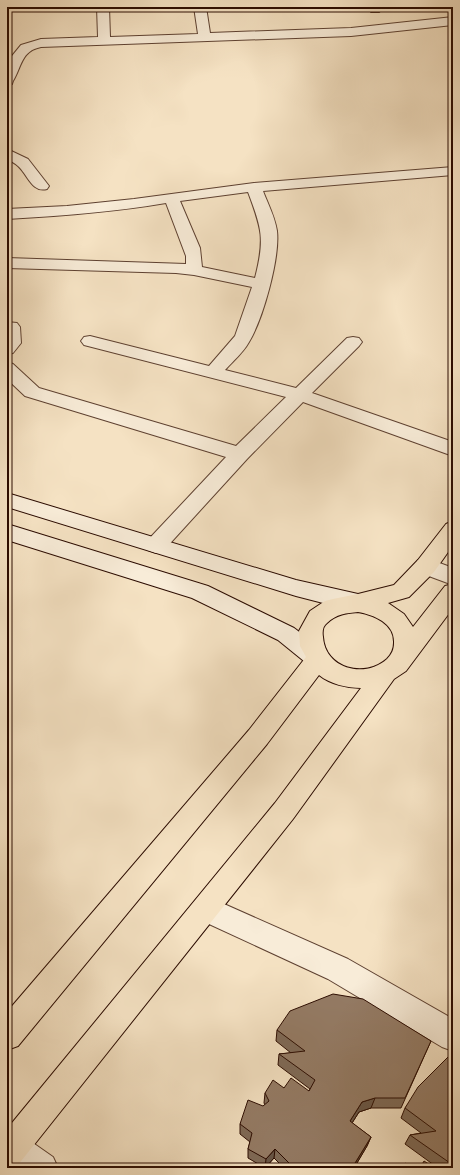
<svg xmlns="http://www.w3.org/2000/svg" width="460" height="1175" font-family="'EB Garamond',serif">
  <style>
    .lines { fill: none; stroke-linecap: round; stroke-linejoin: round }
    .street-casing { stroke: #5e4131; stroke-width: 2 }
    .secondary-casing { stroke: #2b0b00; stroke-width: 2 }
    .primary-casing { stroke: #2b0b00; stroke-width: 2 }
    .street { fill: #f8ecd8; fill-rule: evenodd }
    .secondary { fill: #f8ecd8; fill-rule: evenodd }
    .primary { fill: #f5e2c3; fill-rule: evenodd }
    .wall { fill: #7f6a57; stroke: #2b0b00 }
    .shaded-wall { fill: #685647; stroke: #2b0b00 }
    .building { fill: #947b65; stroke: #2b0b00 }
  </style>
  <rect width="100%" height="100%" fill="#f5e2c3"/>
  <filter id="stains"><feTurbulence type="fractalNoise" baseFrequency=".005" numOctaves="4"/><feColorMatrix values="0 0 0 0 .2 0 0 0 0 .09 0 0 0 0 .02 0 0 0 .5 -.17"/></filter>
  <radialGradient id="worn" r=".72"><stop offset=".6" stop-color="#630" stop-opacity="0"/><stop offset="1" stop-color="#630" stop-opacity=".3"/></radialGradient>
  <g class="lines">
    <defs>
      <path id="street" d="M97 7H109L110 37 198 34 194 7H206L210 33 351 28 453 17V25L351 36 41 47C21 51 22 66 13 81L12 84 7 85V68L12 56 21 45 41 39 98 37Z
        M368 7H380L381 10 379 12H371Z
        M7 149 28 159 49 186 47 189C32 193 28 175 18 166 15 163 11 161 7 159Z
        M453 167V175L263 191C268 204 275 217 277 231 280 258 263 319 249 342 243 353 233 361 225 370L296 388 347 338 353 337 359 338 362 342 359 346 312 393 453 442V456L303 402 247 459 164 550 156 553 148 550 145 545 148 540 226 457 25 396 7 379V362L13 364 39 388 236 446 286 397 84 345 81 341 84 337 90 336 209 366 235 336 252 287 194 275 176 273 7 268V258L186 264V256L166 203C113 212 60 216 7 219V209L67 206 134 199 254 183ZM248 192C262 229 265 239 255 278L202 267 200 248 180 201Z
        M7 322 17 323 20 327 21 343 13 353 7 354Z
        M426 558 453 568V585L418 572 415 566 418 560Z
        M206 896 348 959 453 1019V1051L442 1047 328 979 196 918 192 909 196 900Z
        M12 1131 23 1136 53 1157 58 1168H14L7 1163V1133Z"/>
      <path id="secondary" d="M7 493 296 580 358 594 366 597 369 603 366 609 358 612 296 596 7 507Z
        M7 524 208 586 294 628 326 652 330 659 326 666 318 668 310 666 278 640 192 598 7 540Z"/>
      <path id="primary" d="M453 521V545L434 572 409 597 388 603 404 614 413 627 445 586 453 584V608L406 671 394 679 293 819 18 1165 7 1168V1129L275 803 361 688C347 688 330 684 319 675L267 744 18 1046 7 1050V1012L249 730 306 657 300 646 299 631 310 611 325 601 333 599 358 594 394 585 418 560 446 524ZM358 612C374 615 395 623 394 643 394 649 392 654 387 659 365 679 325 669 323 637 322 631 323 626 327 623 336 614 347 613 358 612Z"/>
    </defs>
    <!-- street casing -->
    <use href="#street" class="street-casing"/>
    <!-- secondary casing -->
    <use href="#secondary" class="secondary-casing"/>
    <!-- primary casing -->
    <use href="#primary" class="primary-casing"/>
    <!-- street -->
    <use href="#street" class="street"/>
    <!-- secondary -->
    <use href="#secondary" class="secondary"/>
    <!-- primary -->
    <use href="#primary" class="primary"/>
  </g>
  <!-- wall -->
  <path class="wall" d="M277 1030 431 1041 401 1108H371L359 1112 352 1123 371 1137 367 1146 354 1168H284L274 1158 265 1168 248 1158V1149L250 1142 240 1134V1124L265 1105 264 1103 265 1093 284 1088 309 1091 310 1089 278 1065 279 1054 291 1053 276 1041Z
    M453 1052V1168H438L405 1144 410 1135 421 1133 401 1118 405 1108Z"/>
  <!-- shaded-wall -->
  <path class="shaded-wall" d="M375 1098 371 1108 359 1112 347 1131 350 1121 362 1102Z
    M371 1137 367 1146 354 1168H352Z
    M275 1149 274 1158 265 1168 266 1159Z"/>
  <!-- building -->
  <path class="building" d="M333 994 363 999 431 1041 405 1098H375L362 1102 350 1121 371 1137 352 1168H292L293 1167 275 1149 266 1159 248 1149 252 1133 240 1124 248 1100 263 1106 269 1101 265 1093 273 1080 284 1088 291 1078 309 1091 315 1080 279 1054 305 1051 277 1030 290 1011Z
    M453 1052V1168H447L450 1163 410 1135 436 1131 405 1108 418 1087Z
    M424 1161 435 1168H420Z
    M405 1163 413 1168H403Z"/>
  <!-- margin -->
  <rect width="460" height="1175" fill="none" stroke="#f5e2c3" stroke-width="24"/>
  <rect x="8" y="8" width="444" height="1159" fill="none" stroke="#2b0b00" stroke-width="2"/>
  <rect x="12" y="12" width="436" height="1151" fill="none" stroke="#2b0b00"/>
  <rect width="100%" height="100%" filter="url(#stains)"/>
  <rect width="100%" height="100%" fill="url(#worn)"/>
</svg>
